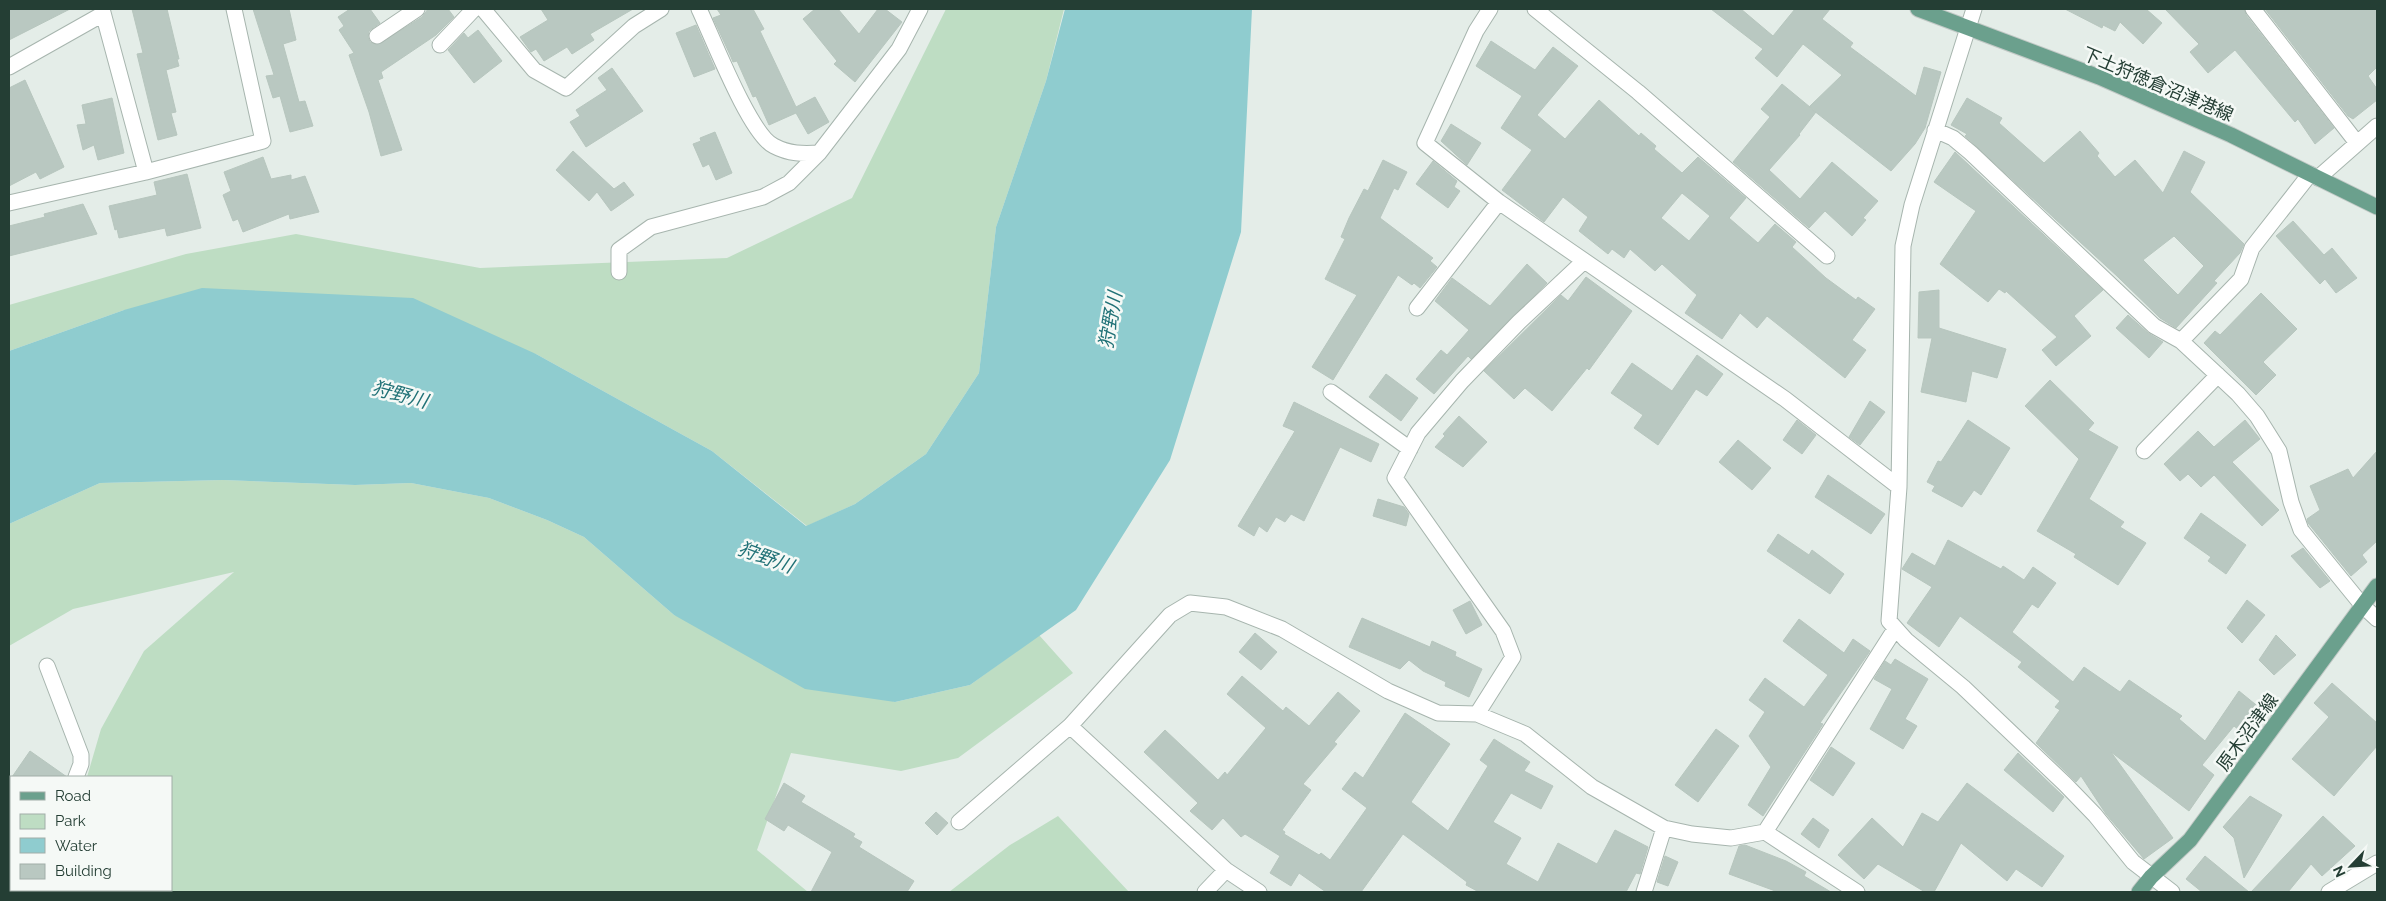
<svg xmlns="http://www.w3.org/2000/svg" width="2386" height="901" font-family="Raleway,'Noto Sans JP',sans-serif">
  <style>
    .green { fill: #beddc3 }
    .water { fill: #8fcccf }
    .building { fill: #b9c8c1; stroke: #b7c6be; fill-rule: evenodd }
    .lines { fill: none; stroke-linecap: round; stroke-linejoin: round }
    .minor-casing { stroke: #a7b5ae; stroke-width: 17 }
    .major-casing { stroke: #c2c9c6; stroke-width: 17 }
    .minor { stroke: #fff; stroke-width: 15 }
    .major { stroke: #6ba08d; stroke-width: 15 }
    .labels { text-anchor: middle; dominant-baseline: central; stroke-width: 5; stroke-linejoin: round; paint-order: stroke }
    .street-label { font-size: 18px; fill: #243e34; stroke: #f5f9f6 }
    .water-label { font-size: 19px; font-style: italic; fill: #217277; stroke: #f5f9f6 }
  </style>
  <rect width="100%" height="100%" fill="#e4ede8"/>
  <!-- green -->
  <path class="green" d="M946 9H1064L1046 81 996 227 979 373 926 454 855 504 807 526 712 451 536 354 124 310 9 351V305L186 254 296 234 480 268 727 258 852 198Z
    M223 480 355 485 411 483 489 498 547 520 584 537 674 615 895 702 970 685 1039 635 1073 673 958 758 901 771 791 753 757 850 808 892H52L53 890H171V777H87L101 729 144 651 234 572 73 609 9 646V524L100 483Z
    M1058 816 1129 892H949L1010 845Z"/>
  <!-- water -->
  <path class="water" d="M1065 9H1252L1241 232 1170 460 1076 610 970 685 895 702 805 689 674 615 584 537 547 520 489 498 411 483 355 485 223 480 100 483 9 524V351L124 310 202 288 413 298 536 354 712 451 806 526 855 504 926 454 979 373 996 227 1046 81Z"/>
  <!-- building -->
  <path class="building" d="M9 9H70L9 40Z
    M132 9H167L179 59H177L179 66 166 70 176 112 171 113 177 135 158 140 137 54 143 53Z
    M253 9H289L296 40 283 44 299 102 305 101 313 126 290 132 280 96 273 98 266 76 274 75Z
    M350 9H370L380 23 369 31 368 37 370 42 377 45 422 17 428 9H448L454 17 436 35 381 72 383 78 378 80 402 150 381 156 369 112 349 55 354 53 339 30 344 26 338 17Z
    M541 9H633L590 34 594 40 572 54 567 47 544 61 536 49 531 52 520 37 548 20Z
    M717 9H753L764 29 760 31 796 107 815 97 829 122 808 134 796 113 769 125 756 96 753 97 737 61 733 62 731 57 713 18 721 15Z
    M815 9H838L859 34 878 9H885L902 22 855 82 834 64 837 61 803 19Z
    M1711 9H1741L1773 36 1795 9H1830L1822 19 1853 43 1850 47 1916 96 1924 67 1941 72 1925 128 1915 144 1891 171 1809 107 1842 75 1803 44 1777 77 1755 58 1763 49Z
    M2065 9H2146L2162 23 2143 44 2120 22 2115 31 2103 25 2102 28Z
    M2165 9H2244L2246 15 2334 128 2315 144 2298 119 2295 122 2235 50 2208 73 2190 52 2199 44Z
    M2265 9H2377V67L2368 76 2377 89V100L2353 119 2348 116Z
    M696 25 715 69 694 77 676 33Z
    M478 30 502 61 474 83 448 50 464 33 468 38Z
    M1491 41 1535 70 1553 47 1578 66 1537 115 1565 139 1599 100 1639 136 1641 133 1656 146 1654 149 1682 173 1698 157 1746 198 1729 218 1758 243 1775 224 1796 242 1792 247 1826 278 1856 300 1858 297 1875 309 1852 340 1866 350 1845 378 1767 316 1757 328 1740 313 1722 339 1685 313 1697 295 1662 264 1655 271 1630 249 1624 258 1612 249 1608 254 1579 231 1588 217 1563 197 1544 222 1502 190 1532 150 1501 128 1522 96 1476 66ZM1682 193 1710 216 1689 241 1661 218Z
    M612 68 643 111 586 147 570 122 580 116 576 110 607 90 598 78Z
    M25 80 64 167 40 179 36 172 9 186V88Z
    M1782 84 1816 112 1799 134 1800 135 1769 170 1800 199 1832 162 1878 201 1863 218 1866 220 1852 236 1825 211 1809 228 1733 162 1770 117 1761 109Z
    M112 98 124 153 98 160 94 145 83 150 77 125 86 124 82 105Z
    M1967 98 2002 118 1999 123 2044 163 2080 131 2099 153 2097 156 2115 177 2135 160 2163 193 2184 151 2205 162 2190 192 2244 244 2240 253 2214 281 2217 283 2176 328 2160 318 2118 277 1965 136 1967 134 1951 125ZM2174 236 2204 266 2178 295 2143 260Z
    M1451 124 1481 143 1467 165 1441 141Z
    M715 132 732 173 716 180 709 164 703 167 693 144 701 141 700 138Z
    M573 151 614 189 624 182 634 195 611 211 597 192 589 201 556 170Z
    M1955 152 2103 290 2074 316 2091 336 2056 366 2042 350 2057 337 2006 291 2005 293 1999 289 1988 302 1940 264 1976 211 1934 182Z
    M263 157 271 179 291 175V180L305 176 319 212 290 219 289 214 243 232 238 219 233 221 223 195 231 191 224 172Z
    M1383 160 1407 172 1398 190 1394 188 1380 218 1433 258 1430 261 1437 267 1420 288 1414 283 1412 285 1398 275 1333 380 1312 367 1357 295 1325 279 1345 239 1341 237 1349 218 1364 189 1368 191Z
    M1433 161 1457 181 1454 187 1460 191 1448 208 1416 184Z
    M187 174 201 228 167 236 165 228 119 238 117 229 115 230 109 206 157 195 154 182Z
    M83 204 97 234 9 256V226L45 217 44 214Z
    M2293 221 2324 255 2332 248 2357 278 2336 293 2325 279 2320 284 2276 236Z
    M1527 264 1547 283 1471 359 1468 356 1434 394 1416 379 1441 350 1447 355 1469 330 1435 301 1452 278 1490 306Z
    M1586 277 1632 311 1589 370 1587 368 1552 411 1525 388 1514 399 1484 371 1561 295 1568 301Z
    M1939 290V328L2006 349 1997 378 1972 371 1966 402 1921 392 1932 338H1918L1919 292Z
    M2261 293 2297 329 2263 362 2276 375 2256 395 2204 343 2215 331 2220 335Z
    M2128 315 2148 333 2163 342 2149 358 2116 328Z
    M1697 355 1723 374 1707 396 1696 389 1658 445 1634 428 1643 415 1611 393 1632 363 1672 391Z
    M1386 374 1418 398 1401 421 1369 397Z
    M2050 380 2094 423 2088 430 2118 447 2089 499 2124 522 2120 527 2146 543 2118 585 2074 557 2076 554 2037 531 2079 459 2025 406Z
    M1870 401 1885 412 1860 445 1849 437Z
    M1294 402 1379 444 1371 462 1340 447 1304 521 1291 514 1285 522 1276 517 1267 532 1259 526 1254 536 1238 526 1295 431 1283 426Z
    M1459 416 1487 442 1463 467 1435 447 1445 436 1443 434Z
    M1797 420 1816 435 1802 454 1783 440Z
    M1968 420 2010 448 1981 495 1974 490 1962 507 1932 491 1935 486 1927 482 1938 461 1941 462Z
    M2245 420 2260 439 2232 462 2279 510 2262 526 2214 475 2201 487 2188 474 2180 481 2164 464 2198 431 2214 447Z
    M1738 440 1771 468 1752 490 1719 462Z
    M2377 451V541L2362 555 2367 562 2351 576 2308 523 2307 519 2320 510 2310 486 2348 469 2353 478Z
    M1828 475 1885 514 1871 534 1815 497Z
    M1378 499 1404 507 1409 514 1406 526 1373 516Z
    M2201 513 2246 545 2226 574 2208 561 2211 557 2184 538Z
    M1778 534 1809 555 1812 550 1844 574 1830 594 1767 551Z
    M1948 540 2001 569 2003 566 2024 580 2033 567 2056 583 2038 608 2032 604 2012 632 2073 682 2084 667 2120 692 2129 680 2182 716 2179 719 2205 741 2239 691 2266 713 2248 737 2234 726 2202 765 2214 775 2189 811 2111 752 2173 838 2144 859 2106 814 2081 776 2076 782 2036 743 2060 710 2055 707 2060 701 2018 667 2022 662 1960 616 1939 647 1907 623 1932 587 1902 569 1912 553 1935 566Z
    M2303 548 2330 581 2320 588 2291 556Z
    M2247 600 2265 615 2242 643 2227 628Z
    M1470 601 1482 625 1466 634 1453 610Z
    M1362 618 1430 647 1432 641 1456 652 1455 656 1482 669 1469 697 1445 686 1446 682 1423 671 1409 660 1400 669 1349 647Z
    M1799 619 1844 653 1853 639 1870 651 1820 723 1823 724 1763 816 1748 805 1771 767 1749 736 1765 712 1749 700 1765 678 1804 707 1828 675 1783 641Z
    M1255 633 1277 652 1261 670 1239 652Z
    M2276 635 2296 655 2274 675 2259 660Z
    M1895 659 1928 679 1905 719 1917 726 1903 749 1870 729 1892 689 1874 679 1885 661 1891 665Z
    M1242 676 1283 711 1286 707 1309 726 1338 692 1360 711 1334 742 1337 744 1303 784 1311 790 1282 830 1285 832 1284 834 1319 855 1321 853 1330 860 1367 808 1342 789 1355 772 1363 778 1405 713 1450 744 1411 802 1448 831 1488 766 1480 760 1494 739 1530 762 1524 771 1553 786 1541 809 1511 793 1493 822 1521 838 1506 864 1538 882 1558 843 1597 864 1615 830 1648 847 1640 874 1636 873 1626 892H1479L1466 885 1467 882 1403 834 1361 892H1326L1299 873 1291 886 1270 873 1280 856 1245 834 1241 837 1223 818 1212 830 1190 811 1198 803 1144 752 1165 730 1218 780 1225 772 1227 775 1266 728 1227 694Z
    M2332 683 2377 723V746L2334 796 2292 759 2329 717 2314 703Z
    M1716 729 1739 746 1698 802 1675 785Z
    M1831 747 1855 763 1833 796 1810 780Z
    M30 751 67 777H12Z
    M2018 753 2064 797 2053 812 2004 770Z
    M784 783 805 796 801 802 855 834 853 837 862 842 859 847 914 881 907 892H811L832 852 788 825 784 831 765 819Z
    M1967 783 2064 856 2042 887 2016 869 2007 881 1961 843 1934 892H1925L1878 864 1864 879 1838 855 1872 818 1903 847 1922 813 1938 822Z
    M2250 796 2282 815 2244 878 2234 838 2223 827Z
    M936 812 948 823 937 835 925 823Z
    M2323 816 2355 846 2322 876 2311 864 2288 892H2251Z
    M1813 818 1829 830 1819 848 1801 834Z
    M1745 845 1786 861 1806 872 1804 876 1831 892H1778L1729 874 1739 846Z
    M1665 856 1678 862 1668 886 1657 882Z
    M2205 856 2249 892H2202L2186 879Z"/>
  <g class="lines">
    <defs>
      <path id="minor" d="M102 9 146 172
        M483 9 534 70 566 88 634 26 661 9
        M699 9C712 36 750 135 774 146 789 154 803 154 819 153
        M1490 9 1476 31 1425 143 1499 202 1785 399 1899 487
        M1535 9 1638 92 1827 256
        M1974 9 1912 205 1903 246 1899 487 1889 621 1906 640 1963 687 2065 784 2095 815 2133 862 2172 892
        M2253 9 2357 143
        M377 36 417 9
        M440 45 474 9
        M9 67 103 14
        M1935 130 1953 138 1971 153 2154 326 2181 341 2238 394 2257 416 2279 451 2291 502 2301 530 2362 605 2377 619
        M2318 178 2377 126
        M9 203 146 172 263 141 234 9
        M619 272V250L651 227 763 197 789 183 819 153 899 49 920 9
        M1417 308 1499 202
        M2181 341 2241 279 2252 248 2310 174
        M1331 392 1410 449
        M2144 451 2218 375
        M47 666 81 755V764L76 777
        M1477 714 1513 657 1503 631 1395 478 1418 433 1462 381 1519 322 1583 262
        M1070 726 1226 870 1259 892
        M959 822 1070 726 1170 615 1190 603 1226 607 1282 629 1388 691 1438 713 1477 714 1525 734 1592 787 1664 828 1692 834 1731 838 1765 832 1857 892
        M1765 832 1895 629
        M21 892 22 890
        M1205 892 1226 870
        M1644 892 1664 828
        M2329 892 2377 863"/>
      <path id="major" d="M1918 9 2099 77 2231 135 2377 207
        M2139 892 2151 877 2190 840 2377 586"/>
    </defs>
    <!-- minor casing -->
    <use href="#minor" class="minor-casing"/>
    <!-- major casing -->
    <use href="#major" class="major-casing"/>
    <!-- minor -->
    <use href="#minor" class="minor"/>
    <!-- major -->
    <use href="#major" class="major"/>
  </g>
  <g class="labels">
    <!-- street labels -->
    <g class="street-label">
      <text transform="translate(2158 84) rotate(23)">下土狩徳倉沼津港線</text>
      <text transform="translate(2247 732) rotate(-54)">原木沼津線</text>
    </g>
    <!-- water labels -->
    <g class="water-label">
      <text transform="translate(1110 320) rotate(-80)">狩野川</text>
      <text transform="translate(400 394) rotate(15)">狩野川</text>
      <text transform="translate(766 557) rotate(20)">狩野川</text>
    </g>
  </g>
  <!-- border -->
  <rect width="2386" height="901" fill="none" stroke="#243e34" stroke-width="20"/>
  <!-- legend -->
  <rect x="10" y="776" width="162" height="115" fill="#f5f9f6" stroke="#a1aea8"/>
  <rect x="20" y="792" width="25" height="8" fill="#6ba08d" stroke="#a1aea8"/>
  <text x="55" y="801" font-size="15" fill="#243e34">Road</text>
  <rect x="20" y="814" width="25" height="15" fill="#beddc3" stroke="#a1aea8"/>
  <text x="55" y="826" font-size="15" fill="#243e34">Park</text>
  <rect x="20" y="838" width="25" height="15" fill="#8fcccf" stroke="#a1aea8"/>
  <text x="55" y="851" font-size="15" fill="#243e34">Water</text>
  <rect x="20" y="864" width="25" height="15" fill="#b9c8c1" stroke="#a1aea8"/>
  <text x="55" y="876" font-size="15" fill="#243e34">Building</text>
  <!-- north arrow -->
  <g transform="translate(2351 866) rotate(245)" stroke="#f5f9f6" stroke-width="4" paint-order="stroke">
  <path d="M0-4L9 19L0 12L-9 19Z" fill="#243e34"/>
  <text y="-8" font-size="14" font-weight="bold" text-anchor="middle" fill="#243e34">N</text>
  </g>
</svg>
